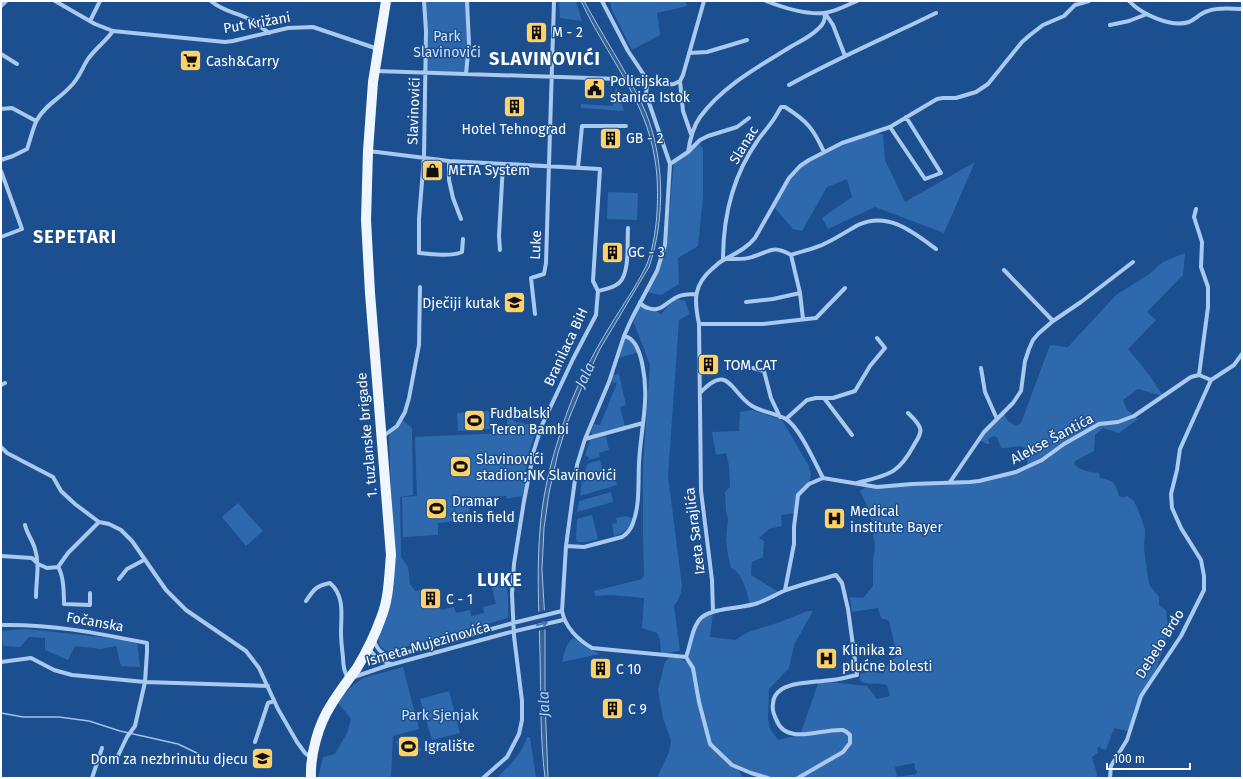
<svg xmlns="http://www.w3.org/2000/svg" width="1243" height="779" font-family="'Fira Sans',sans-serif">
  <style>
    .green { fill: #2e69ad; fill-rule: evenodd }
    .water { fill: #3c6290; stroke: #9cc4f0 }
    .pier { fill: #1b4f8f }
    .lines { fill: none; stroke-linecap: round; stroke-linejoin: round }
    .stream { stroke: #9cc4f0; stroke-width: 1.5 }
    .minor { stroke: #a9c9ee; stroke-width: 4 }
    .primary { stroke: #f0f6ff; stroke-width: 10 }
    .oneway { fill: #4674ac }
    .labels { text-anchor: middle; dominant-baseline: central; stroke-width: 3; stroke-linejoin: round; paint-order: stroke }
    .street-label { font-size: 14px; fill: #fff; stroke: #1b4f8f }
    .poi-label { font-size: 14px; fill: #fff; stroke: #1b4f8f; text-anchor: start }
    .park-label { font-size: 14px; fill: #cfe3fa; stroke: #1b4f8f }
    .water-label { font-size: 15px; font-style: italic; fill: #b5d3f5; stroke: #1b4f8f }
    .district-label { font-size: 18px; font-weight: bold; letter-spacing: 1px; fill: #fff; stroke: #1b4f8f }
  </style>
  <rect width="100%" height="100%" fill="#1b4f8f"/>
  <!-- green -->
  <path class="green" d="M424 1H467L469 43 466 74 424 72Z
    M559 1H576L582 21 560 18Z
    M610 1H685L687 6 657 13 660 35 632 50 612 10Z
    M616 86 624 111 581 108V104L613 106Z
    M878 131V134H883L885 160 905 202 975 162 944 233 875 207 828 229 822 218 852 197 847 179 827 187 802 231 793 229 773 206 795 171 824 152Z
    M699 144 703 148V197L698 246 678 258 679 284 661 295 646 292 667 241 674 161Z
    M608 192 638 193 637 220 607 219Z
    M1185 253 1183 275 1147 312 1156 320 1128 349 1150 376 1163 396 1138 389 1123 400 1127 410 1138 419 1119 433 1103 428 1095 435 1094 451 1075 461 1074 464C1081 471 1089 472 1099 473L1100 478C1114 481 1115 482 1119 496L1123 497 1127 496 1134 501 1141 517 1145 530 1144 549 1148 579 1150 586 1159 597V605L1166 610C1167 619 1169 629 1166 638 1159 669 1141 701 1128 731L1115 728 1113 731 1106 750 1102 749 1099 746 1097 749 1098 753 1092 757C1093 763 1098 773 1097 778H768L737 767 742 776 745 778H657L669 752 671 741 663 718 658 690 665 662 669 658H678L687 662C686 650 694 627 701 619 704 616 709 614 713 612L710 637 735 640 748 632 777 623 808 611H813L794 645 789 668 769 689 768 719 770 729 778 740 800 735 819 681 867 686 877 699 890 696 887 685C877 682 870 686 860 681V674C868 671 875 671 883 674L890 661 897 656 889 621 881 618 878 608 852 612 850 597 863 598 873 586V561L875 548 873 533 869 510 860 491 867 486 970 482 1016 472 1027 465C1031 437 1017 449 1001 448L997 437 994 436 988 439 990 444H987L979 440 1005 411V416L1008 421 1016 426 1021 423 1050 345 1068 347 1116 295 1148 275 1163 262ZM914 763 915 769 917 771 916 774 897 777 895 767Z
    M675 298 685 301 690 314 679 320 668 476 682 586C681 594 679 600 674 606L680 651 661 654 660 639 657 633 642 628 644 598 612 595 595 596 594 591 642 579 644 575 643 536V465L650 365 632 318 640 302 661 314Z
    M625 338H628L639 352 619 358Z
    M619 374 626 405 620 407 625 426 592 435 591 432 594 424 600 425 617 383 611 382 613 375Z
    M752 410 782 420 809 466 811 475 809 484 798 495 795 513 781 515 782 526 769 529 759 538 764 541 763 557 752 562 751 575 780 593 750 605C748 595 742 571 731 568L728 555 726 540 728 519 726 511 725 492 730 487 729 466 726 453 716 455 712 432 739 431 740 412Z
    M489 411 490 429 458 431 457 413Z
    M507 416 516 422 537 426 529 452 523 483H526L522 496 507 499 506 496 469 498 470 520 438 523V535L403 537 402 497 417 496 415 437 503 433V429H507Z
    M402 420 412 428 413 495 400 497 401 557 408 567 410 584 415 591 422 590 426 607 439 604 441 610 454 607 456 613 470 610 471 616 484 613 483 607 496 604 492 588 497 586 496 580 499 573 503 575 508 595V618L388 652 380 646 378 637 392 513 389 436 393 429Z
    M606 436 609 450 599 453 600 457 588 460 589 457 585 456 590 440Z
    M600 460 603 472 584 477 587 464Z
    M613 471 617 485 580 496 582 480Z
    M611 492 613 502 577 512 579 501Z
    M238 503 263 531 246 546 222 517Z
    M592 515 598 539 587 542H577L576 539 577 519Z
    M626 516 632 518C631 527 624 534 614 536L612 524 617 523 616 518Z
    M26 629 137 641 140 667 121 666 116 646 101 649 75 646 68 660 45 650V638L29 637 20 647 3 646 1 631Z
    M574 638 587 648 600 654 562 662C564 654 566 642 574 638Z
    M403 667 419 729 393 736 391 778H318L323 757 335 754 347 733 351 719 338 703 350 688 363 678Z
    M449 691 460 733 432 740 420 699Z
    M417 736 421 751 400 756 396 741Z
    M527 737H530L536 778H497C509 765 522 755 527 737Z"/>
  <!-- water -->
  <path class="water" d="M581 1H584C603 36 625 69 642 104 665 152 666 218 649 267L600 349 582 387 568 421 558 453 549 493 544 528 542 570 545 621V699L548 778H545C540 737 541 695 540 655 539 609 536 564 541 519 544 490 551 461 560 434 571 396 589 360 610 326 622 306 636 287 646 266 658 240 660 189 655 160 646 99 606 55 581 1Z"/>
  <!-- pier -->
  <path class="pier" d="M546 610 547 629 537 631V612Z"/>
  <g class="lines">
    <!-- stream -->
    <path class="stream" d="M1 713 23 717H59L89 721 120 731 178 744 199 754"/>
    <!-- minor -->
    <path class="minor" d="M55 1 95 24 113 31 225 42 233 41 288 28 313 27 378 49
      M211 1C221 10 233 12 245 17 254 21 261 27 269 33
      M424 1 426 31 424 157 419 219V253C433 254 449 257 462 252L463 239
      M602 1 628 51 644 75 647 84 646 94 670 164 665 245 657 271 632 318 624 336 609 382 585 439 577 465 566 546 562 611C565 627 578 640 592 648L686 657C691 644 692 626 702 617 716 607 741 609 758 603 768 599 777 594 786 590 803 584 819 580 836 575L842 583 848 609 857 675C851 676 845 678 839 679 824 682 795 681 782 689 776 693 773 698 773 704 772 709 774 715 776 719 786 747 822 728 843 730 846 731 848 733 850 735V743L843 752 798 778
      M766 1C784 8 805 15 824 13 835 12 847 5 857 1
      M1129 1C1141 14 1171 28 1189 22 1196 19 1200 13 1208 11 1218 7 1231 9 1242 9
      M1 6 6 1
      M825 13 833 25 845 56
      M90 21 100 1
      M1110 25 1129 21 1147 14
      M689 53 707 52 747 40
      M1 54 17 64
      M376 71 619 79 637 80 647 84 666 85 674 84 680 81 683 75 704 1
      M466 74 469 43 467 1
      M680 81 683 111 691 134
      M789 85C837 58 887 37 936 13
      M1 109 12 108 36 121
      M890 127 925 179 941 173 906 117
      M369 151 449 161 600 169 593 281 598 291 596 315 573 359 542 425 534 450 524 501 514 564 512 594 514 636 522 701V720L519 734 507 757 483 778
      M688 152C690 139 693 127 700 117 722 87 756 68 787 49 798 42 809 38 818 29 824 24 825 20 825 13
      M1 160 13 156 27 149C30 141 33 127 37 120 45 105 59 99 70 87 79 79 82 68 88 59 96 48 105 42 113 31
      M449 161V180L453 198 461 219
      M670 164 688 152 700 140 708 136 737 127 749 118
      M578 168 582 126H626
      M1 171 22 229 1 237
      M1196 209 1194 217 1202 242 1201 267 1208 287V307L1199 375
      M500 250 499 236 503 164
      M791 255 800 293 803 319
      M727 259C736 259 744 260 752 257 770 252 772 244 791 255 802 251 815 249 826 243 837 238 847 231 858 225 888 211 913 232 936 249
      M723 260C723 218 733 175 758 140 762 134 767 129 771 123 775 118 778 112 781 107H785C807 121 813 128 824 152
      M1004 270 1053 321
      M598 291C606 289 613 288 619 283 630 274 627 242 628 228
      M640 302C642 306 644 307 648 308 661 313 666 302 677 297 683 294 689 294 696 294
      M746 302 773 299 800 293
      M535 314 531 278 544 274 546 263 554 1
      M699 324H763L816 318 845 288
      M753 368 764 371 771 398 780 417
      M981 368 985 392 997 419
      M1 385 5 383
      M700 393C729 362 730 392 752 406 762 412 775 413 786 419 800 428 815 463 823 478
      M824 398 852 435
      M786 419 807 400 816 398H833L855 391 870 366 885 348 877 338
      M382 437 397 426 405 412 409 398 419 345 420 287
      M585 439 643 423
      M1 447 7 453 53 477 61 491 75 504 99 522 109 524 121 530 132 541 166 590 186 610 246 651 259 668 278 709 297 742 305 753 311 758
      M950 482 984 432 1013 403 1021 391 1025 361 1029 349 1033 340 1039 333 1053 321 1081 302 1133 262
      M857 483C888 475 898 475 914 445 917 440 922 433 920 428 918 422 912 417 908 413
      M25 525C27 534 33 541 35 549 40 565 36 580 36 597
      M566 546 584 547 622 537C627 534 631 529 633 523 640 505 638 482 639 463 640 442 644 422 645 402 646 387 644 339 624 336
      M1 556 32 558 38 564 47 568 58 567 68 553 99 522
      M58 567C64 575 64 594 64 604L90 605V593
      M119 579 127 569 144 560
      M785 590 794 544V527L798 495 809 484 823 478 877 487 912 484 970 482 979 481 1016 472 1042 460 1064 444 1099 424 1118 422 1134 416 1191 377 1199 375 1211 380
      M306 601C314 589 316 586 330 583 345 596 341 615 341 632 341 641 342 649 343 657 343 665 344 672 348 678
      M713 612 712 580 701 491 699 324C694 300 693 285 713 268 716 266 719 262 722 261 734 254 746 249 755 238L789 178 800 166 809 160 842 143 890 127 937 99 943 98H956L976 92 988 84 1022 42 1030 35 1043 25 1064 16 1075 5 1089 1
      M1 625C52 624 97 633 147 643V652L145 682 72 675 54 670 31 658 1 662
      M374 640C377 650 384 657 394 656L513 623 562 611
      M369 649 378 659 391 664
      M686 657 693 668 699 702 710 744 732 765 751 773 768 778
      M354 677 386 666 507 633 563 620
      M255 742 268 703 274 701
      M115 762 127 737 135 726 145 682 268 686
      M92 778 102 748
      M1110 778 1111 766 1127 740 1141 696 1181 636 1204 590V576L1201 560 1181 528 1172 508 1171 494 1177 470 1180 449 1211 380 1234 365 1242 354"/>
    <!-- primary -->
    <path class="primary" d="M311 778C310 755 318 725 331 705 339 692 348 680 357 668 366 653 375 635 381 618 389 599 389 576 391 555L370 293 366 220 368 151 373 82 386 1"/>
  </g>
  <!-- one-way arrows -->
  <defs><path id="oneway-solid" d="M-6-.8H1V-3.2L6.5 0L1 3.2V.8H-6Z"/></defs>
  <use class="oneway" href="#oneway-solid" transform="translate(542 624) rotate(-13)"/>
  <!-- icons -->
  <defs>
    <symbol id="building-square" viewBox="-11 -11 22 22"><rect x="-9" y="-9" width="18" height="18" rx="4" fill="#ffd166" stroke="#1b4f8f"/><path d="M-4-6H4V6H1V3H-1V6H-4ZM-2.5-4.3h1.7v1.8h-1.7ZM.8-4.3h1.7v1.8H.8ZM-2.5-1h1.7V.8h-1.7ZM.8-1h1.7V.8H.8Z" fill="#111"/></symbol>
    <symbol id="supermarket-square" viewBox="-11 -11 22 22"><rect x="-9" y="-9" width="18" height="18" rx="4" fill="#ffd166" stroke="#1b4f8f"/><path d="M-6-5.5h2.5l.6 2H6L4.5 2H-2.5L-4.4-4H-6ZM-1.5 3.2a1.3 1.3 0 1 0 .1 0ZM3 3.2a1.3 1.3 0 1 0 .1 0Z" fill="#111"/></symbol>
    <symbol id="civic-square" viewBox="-11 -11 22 22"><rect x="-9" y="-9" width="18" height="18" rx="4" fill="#ffd166" stroke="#1b4f8f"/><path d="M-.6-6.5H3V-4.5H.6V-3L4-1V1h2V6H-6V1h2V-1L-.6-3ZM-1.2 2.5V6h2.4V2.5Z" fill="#111"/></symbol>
    <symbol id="shop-square" viewBox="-11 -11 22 22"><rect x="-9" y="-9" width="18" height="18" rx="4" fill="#ffd166" stroke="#1b4f8f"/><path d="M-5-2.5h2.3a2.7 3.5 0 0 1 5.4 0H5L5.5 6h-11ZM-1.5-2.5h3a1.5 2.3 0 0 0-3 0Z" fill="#111"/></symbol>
    <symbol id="school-square" viewBox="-11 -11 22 22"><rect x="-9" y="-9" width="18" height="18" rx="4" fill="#ffd166" stroke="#1b4f8f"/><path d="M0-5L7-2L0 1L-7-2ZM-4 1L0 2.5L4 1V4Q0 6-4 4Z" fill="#111"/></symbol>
    <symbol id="stadium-square" viewBox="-11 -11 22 22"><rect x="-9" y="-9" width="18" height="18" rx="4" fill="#ffd166" stroke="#1b4f8f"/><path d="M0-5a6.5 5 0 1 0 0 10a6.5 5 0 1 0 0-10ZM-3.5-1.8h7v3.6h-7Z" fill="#111"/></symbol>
    <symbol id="hospital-square" viewBox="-11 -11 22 22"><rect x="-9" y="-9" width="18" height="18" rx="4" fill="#ffd166" stroke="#1b4f8f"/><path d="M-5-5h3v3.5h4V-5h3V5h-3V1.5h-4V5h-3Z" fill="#111"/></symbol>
  </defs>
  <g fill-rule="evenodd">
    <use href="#building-square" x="524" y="20" width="25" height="25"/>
    <use href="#supermarket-square" x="178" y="48" width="25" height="25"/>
    <use href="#civic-square" x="582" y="76" width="25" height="25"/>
    <use href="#building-square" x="502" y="94" width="25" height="25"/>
    <use href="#building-square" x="598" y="126" width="25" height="25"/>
    <use href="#shop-square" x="420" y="158" width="25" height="25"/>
    <use href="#building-square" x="600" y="240" width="25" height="25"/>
    <use href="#school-square" x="502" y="290" width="25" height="25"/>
    <use href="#building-square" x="696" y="352" width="25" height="25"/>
    <use href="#stadium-square" x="462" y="408" width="25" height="25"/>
    <use href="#stadium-square" x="448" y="454" width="25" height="25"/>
    <use href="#stadium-square" x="424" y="496" width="25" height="25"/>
    <use href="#hospital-square" x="822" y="506" width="25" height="25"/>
    <use href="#building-square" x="418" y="586" width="25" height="25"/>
    <use href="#hospital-square" x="814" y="646" width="25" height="25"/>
    <use href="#building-square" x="588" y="656" width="25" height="25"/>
    <use href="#building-square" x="600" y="696" width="25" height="25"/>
    <use href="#stadium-square" x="396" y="734" width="25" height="25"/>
    <use href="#school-square" x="250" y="746" width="25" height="25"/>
  </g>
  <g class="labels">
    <!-- street labels -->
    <g class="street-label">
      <text transform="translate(257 23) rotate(-10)">Put Križani</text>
      <text transform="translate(414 111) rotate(-88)">Slavinovići</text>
      <text transform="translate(744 145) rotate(-59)">Slanac</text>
      <text transform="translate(536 245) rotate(-87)">Luke</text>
      <text transform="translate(566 347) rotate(-65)">Branilaca BiH</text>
      <text transform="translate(367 435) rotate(-95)">1. tuzlanske brigade</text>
      <text transform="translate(1052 439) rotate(-28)">Alekse Šantića</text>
      <text transform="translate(695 531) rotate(-97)">Izeta Sarajlića</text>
      <text transform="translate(95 622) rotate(10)">Fočanska</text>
      <text transform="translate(428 644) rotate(-16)">Ismeta Mujezinovića</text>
      <text transform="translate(1160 644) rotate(-58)">Debelo Brdo</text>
    </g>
    <!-- poi labels -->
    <g class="poi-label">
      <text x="552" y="32">M - 2</text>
      <text x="206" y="61">Cash&amp;Carry</text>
      <text x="610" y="81">Policijska<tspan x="610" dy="16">stanica Istok</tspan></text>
      <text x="514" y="129" text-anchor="middle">Hotel Tehnograd</text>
      <text x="626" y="138">GB - 2</text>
      <text x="448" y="170">META System</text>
      <text x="628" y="252">GC - 3</text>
      <text x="500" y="303" text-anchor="end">Dječiji kutak</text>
      <text x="724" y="365">TOM CAT</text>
      <text x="490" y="413">Fudbalski<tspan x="490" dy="16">Teren Bambi</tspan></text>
      <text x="476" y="459">Slavinovići<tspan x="476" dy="16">stadion;NK Slavinovići</tspan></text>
      <text x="452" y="501">Dramar<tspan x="452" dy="16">tenis field</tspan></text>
      <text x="850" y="511">Medical<tspan x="850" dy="16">institute Bayer</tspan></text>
      <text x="446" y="599">C - 1</text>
      <text x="842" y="650">Klinika za<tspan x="842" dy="16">plućne bolesti</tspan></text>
      <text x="616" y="669">C 10</text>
      <text x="628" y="709">C 9</text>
      <text x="424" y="746">Igralište</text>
      <text x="248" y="759" text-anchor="end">Dom za nezbrinutu djecu</text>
    </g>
    <!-- park labels -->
    <g class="park-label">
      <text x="447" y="36">Park<tspan x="447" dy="16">Slavinovići</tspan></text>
      <text x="440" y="715">Park Sjenjak</text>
    </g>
    <!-- water labels -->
    <g class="water-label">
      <text transform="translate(585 375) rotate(-64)">Jala</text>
      <text transform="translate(544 704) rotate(-92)">Jala</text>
    </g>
    <!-- district labels -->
    <g class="district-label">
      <text x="545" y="59">SLAVINOVIĆI</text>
      <text x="75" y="237">SEPETARI</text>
      <text x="500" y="580">LUKE</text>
    </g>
  </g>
  <!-- border -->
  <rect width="1243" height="779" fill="none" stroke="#ffffff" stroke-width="4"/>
  <!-- scale -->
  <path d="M1107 763v6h83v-6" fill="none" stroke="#ffffff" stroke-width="2"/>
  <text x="1113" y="763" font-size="12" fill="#ffffff" stroke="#1b4f8f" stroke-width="3" paint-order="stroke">100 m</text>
</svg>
